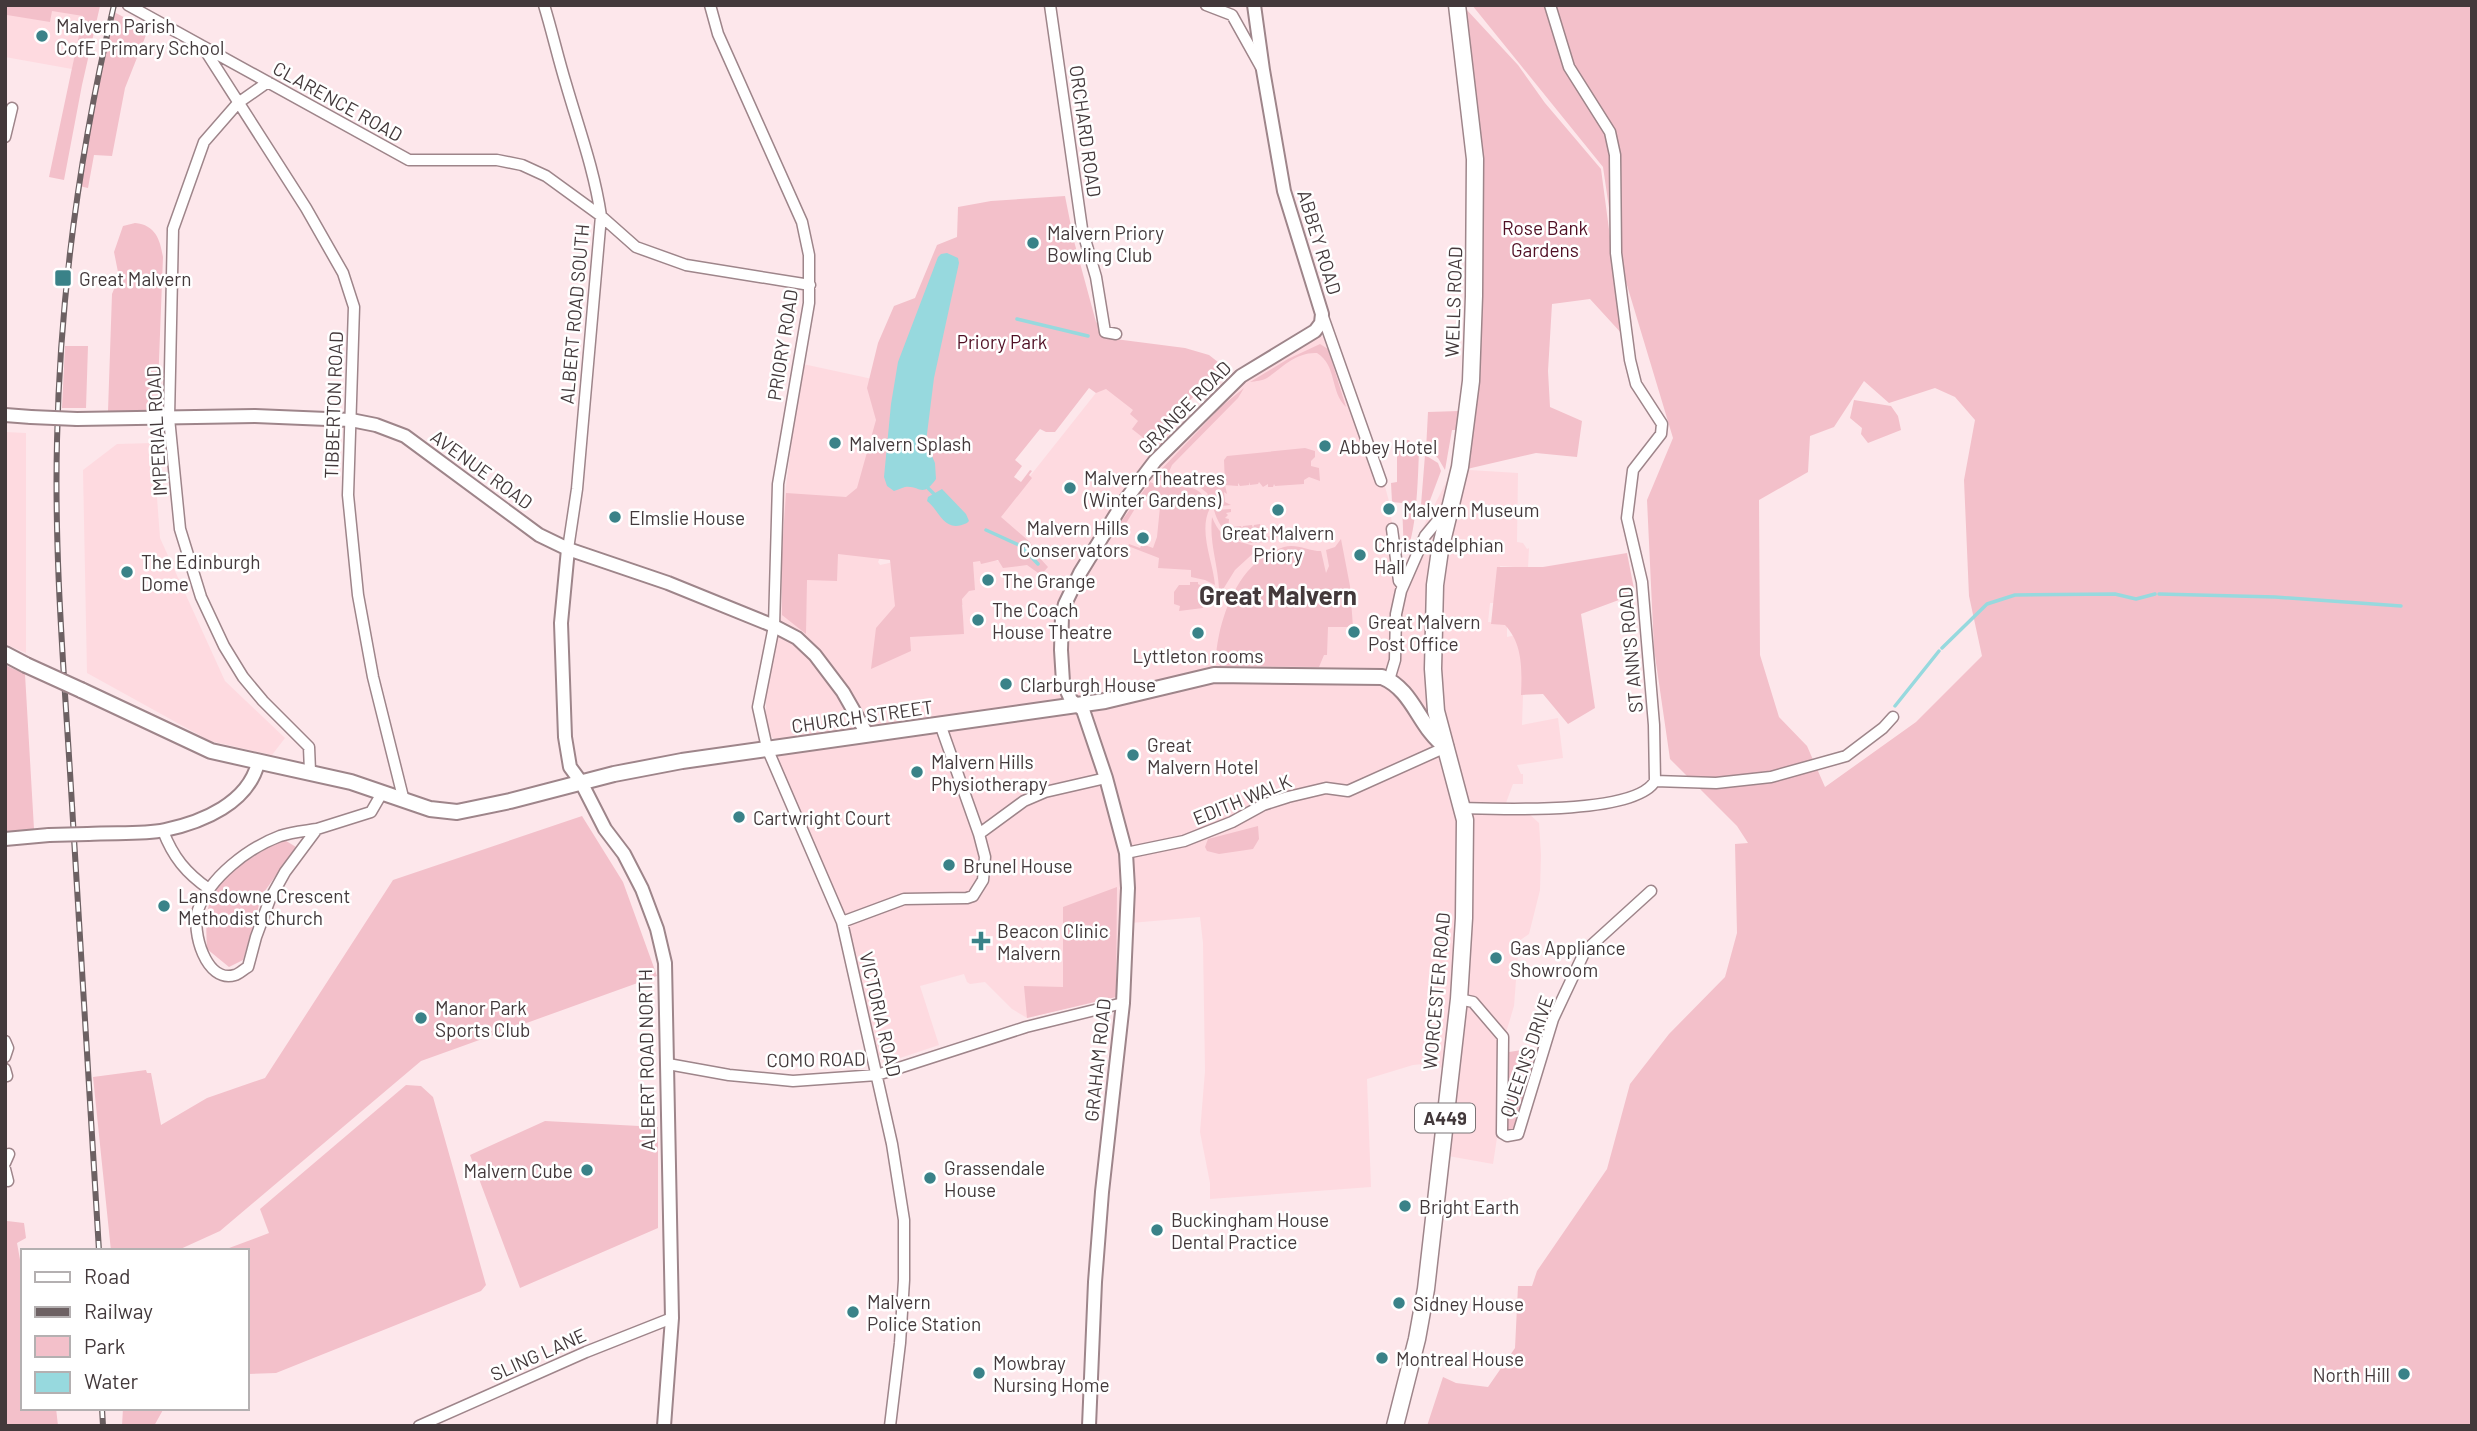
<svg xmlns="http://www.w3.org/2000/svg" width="2477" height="1431" font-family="Barlow,sans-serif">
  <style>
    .built { fill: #fedae0 }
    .green { fill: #f3c0ca; fill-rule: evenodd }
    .water { fill: #97d9de }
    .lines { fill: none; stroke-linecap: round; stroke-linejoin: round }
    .stream { stroke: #97d9de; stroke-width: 3.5 }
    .minor-casing { stroke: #9e858a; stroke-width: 13 }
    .tertiary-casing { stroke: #9e858a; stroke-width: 16 }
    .secondary-casing { stroke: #9e858a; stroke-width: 18 }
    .trunk-casing { stroke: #9e858a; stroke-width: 19 }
    .minor { stroke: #fff; stroke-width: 10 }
    .tertiary { stroke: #fff; stroke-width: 12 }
    .secondary { stroke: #fff; stroke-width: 14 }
    .trunk { stroke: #fff; stroke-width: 16 }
    .rail-casing { stroke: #6d6163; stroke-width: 6 }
    .rail { stroke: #fff; stroke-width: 3.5; stroke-dasharray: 10; stroke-linecap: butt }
    .tertiary-bridge-casing { stroke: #9e858a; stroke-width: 16; stroke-linecap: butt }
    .secondary-bridge-casing { stroke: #9e858a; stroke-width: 18; stroke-linecap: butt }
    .tertiary-bridge { stroke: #fff; stroke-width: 12 }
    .secondary-bridge { stroke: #fff; stroke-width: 14 }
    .poi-dot { fill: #3a8288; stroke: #fff; stroke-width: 2.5 }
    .labels { text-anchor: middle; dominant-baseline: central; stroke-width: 5; stroke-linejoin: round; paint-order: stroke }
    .shield { fill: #fff; stroke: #7b7476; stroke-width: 2 }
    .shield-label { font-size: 18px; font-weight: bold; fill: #43393b }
    .poi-label { font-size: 19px; fill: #43393b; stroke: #fff; text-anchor: start }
    .street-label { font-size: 19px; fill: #43393b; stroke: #fff }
    .park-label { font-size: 19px; fill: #500f24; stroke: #fff }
    .district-label { font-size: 26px; font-weight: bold; fill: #43393b; stroke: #fff }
  </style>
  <rect width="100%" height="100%" fill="#fde7eb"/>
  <!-- built -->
  <path class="built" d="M5 5H85L72 69 5 57Z
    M1320 336 1331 337 1378 462 1389 501 1398 568 1407 566 1421 531 1453 469 1518 473 1517 542 1523 543 1527 549 1529 548 1528 568 1500 566 1496 603H1490L1488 622 1507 623V637L1516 635 1524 667 1522 725 1558 718 1563 758 1517 765 1521 774H1523V784H1513L1503 811 1528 813 1539 823 1541 855 1540 890 1529 934 1519 941 1514 1006 1505 1036 1501 1112 1493 1164 1448 1156 1459 1071 1423 1064 1413 1065 1367 1079 1371 1187 1210 1199V1183L1200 1132 1205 1071 1203 943 1200 917 1119 924 1115 996 1027 1018 1012 1009 985 982 970 984 967 982 964 974 920 986 939 1045 894 1060 886 1059 878 1055 841 907 777 757 774 739 769 734 766 721V688L779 541 794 423 803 364 877 380 884 550 878 562 880 565 894 562 963 632V605H958L971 560 984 557 1001 562 996 519 1103 384 1178 443 1235 385 1289 349Z
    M5 432 26 433V653L5 644Z
    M153 443 160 538 225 681 285 738 272 755 210 741 87 673 83 470 117 444Z"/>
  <!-- green -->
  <path class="green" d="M5 5 100 6 82 85 64 180 49 177 83 16 52 11 50 22 7 15Z
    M1472 5H2472V1426H1427L1443 1377 1456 1383 1488 1387 1515 1348 1518 1286H1532L1537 1271 1607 1169 1630 1084 1669 1034 1725 977 1737 933 1735 844 1748 843 1737 826 1670 759 1654 649 1647 500 1673 438 1614 242 1603 167ZM1864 381 1889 403 1935 388 1955 397 1975 420 1964 480 1969 596 1982 656 1916 722 1825 787 1807 746 1779 717 1760 655 1759 500 1808 472 1810 436 1834 427Z
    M1466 9 1518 65 1545 103 1601 169 1623 335 1590 299 1552 304 1548 371 1550 407 1582 421 1577 457 1536 453 1467 469 1481 222Z
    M114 12 148 30 125 88 112 156 94 155 88 188 79 186Z
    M1065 196 1074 241 1096 322 1115 339 1185 348 1209 355 1218 362 1220 369 1152 440H1146L1132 429 1138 421 1130 414 1133 410 1106 389 1096 393 1089 388 1055 432H1046L1040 429 1015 460 1022 466 1014 477 1021 482 1030 470 1032 471 1029 475 1032 478 1001 517 1030 542 1038 556 1048 567 1041 575 1027 565 1003 568 998 560 981 564 980 561 973 562 975 590 969 591 962 599 964 634 910 637 911 651 871 669 876 628 895 606 890 560 838 554 837 581 807 580 806 634 782 615V552L786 493 846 497 857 488 876 420 867 388 878 343 894 306 915 298 937 245 957 237 958 207 991 201Z
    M135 223C156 225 160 240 163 257L157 411H108L112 294 119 277 114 252 123 226Z
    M1320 344 1328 349 1346 407C1330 392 1337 365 1317 353 1296 352 1283 367 1267 378 1262 381 1256 381 1250 382L1288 359Z
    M65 346H88L86 408H62Z
    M1244 388 1238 398 1172 465 1168 474 1169 483 1153 478 1222 406Z
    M1854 400 1891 406 1898 416 1901 430 1868 443 1861 434 1862 428 1850 418Z
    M1459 411 1457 430H1452L1445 470 1438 458 1426 450 1428 412Z
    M1404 440H1409L1419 451C1418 474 1417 539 1404 555L1402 503 1392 502 1391 483 1397 482V450Z
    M1305 448 1315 451V457L1311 461V466L1319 468 1320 481 1309 477 1304 480V484L1275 486 1274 484 1273 487H1268V484L1263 487 1259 482 1258 484 1250 485 1249 482V485L1240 486 1238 483V486L1225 485 1227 494 1224 492 1225 502 1231 505 1213 507 1207 493 1196 484 1225 485 1224 460 1227 456Z
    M1425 455 1438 463 1441 471 1429 503 1424 507 1421 505Z
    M1150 482C1175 494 1197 474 1210 508 1198 531 1213 561 1215 585L1205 580 1191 577V570L1158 568 1159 558 1128 546 1129 544 1140 548 1142 544 1153 548 1157 537 1161 497H1142L1122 530H1115Z
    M1231 509V512L1226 513 1228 515 1225 518 1229 519 1228 530 1231 527 1241 526 1242 529 1243 526 1252 525 1253 528 1254 525 1260 524 1263 537 1281 535C1253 551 1223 543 1214 510Z
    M1212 517C1223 545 1239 539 1259 548L1235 570 1222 591 1219 589C1218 564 1209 543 1212 517Z
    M1341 539 1350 586 1353 627H1328L1327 655H1324L1319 667 1220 666C1214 657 1217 646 1219 635 1227 599 1245 559 1284 547 1296 543 1308 551 1321 551L1326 573 1329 566 1326 550 1335 547Z
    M1627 553 1635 594 1581 614 1595 708 1568 724 1543 694 1521 695C1522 670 1523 644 1505 625L1491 624 1497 567H1543Z
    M1190 582H1198V584L1210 590 1202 592 1203 608 1179 611 1180 606 1174 604V592L1179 585H1190Z
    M5 665 25 674 34 829 5 834Z
    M582 816 623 882 657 976 421 1061 220 1231 176 1251H111L93 1077 146 1070 147 1073H151L161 1125 207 1098 265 1078 393 880Z
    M1258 826 1259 839 1253 849 1219 854 1207 851 1205 847 1208 839Z
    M283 839 296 847 262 895 243 960 229 967 207 949C206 930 205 911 213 893 221 874 264 850 283 839Z
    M1117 887 1116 997 1027 1018 1024 986 1063 987V907Z
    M1522 1050 1535 1065 1516 1129H1504L1509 1052Z
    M406 1085 421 1086 433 1097 486 1285 481 1291 276 1373 247 1374V1251H221L269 1233 260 1209Z
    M545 1121 658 1127V1228L520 1288 470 1155Z
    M5 1219 7 1221 24 1223 26 1238 17 1243 23 1276V1408H56L58 1426H5Z
    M123 1408H164L154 1426H122Z"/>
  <!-- water -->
  <path class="water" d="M947 253 958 258 959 263 934 378 926 442 935 463 936 479C922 499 920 485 905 487 901 488 898 490 894 491L887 486 884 477 891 404 898 362 938 257 941 254Z
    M942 489 966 514 969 521 967 523C944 534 941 512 927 501L928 497Z"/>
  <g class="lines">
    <!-- stream -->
    <path class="stream" d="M1017 319 1088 336
      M927 487 934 494
      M986 530 1021 546 1038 564
      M2159 594 2275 597 2401 606
      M1942 648 1987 604 2015 595 2115 594 2136 599 2155 594
      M1895 706 1939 651"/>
    <defs>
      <path id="minor" d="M128 5 409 160H497L522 165 546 176 601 216 636 247 686 265 810 285
        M544 5C552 31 558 58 566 84 579 129 594 169 601 216L577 489 568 549
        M710 5 718 34 802 222 809 255V303L778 484 774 626 758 707 767 748 842 922 892 1144 904 1220V1280L900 1343 890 1426
        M1050 5 1082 229 1096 277 1105 332 1116 334
        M1206 5 1232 15 1261 67
        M1550 5 1569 67 1610 132 1615 155 1616 253 1630 360 1636 384 1662 424 1661 434 1633 470 1627 518 1642 582 1654 725 1655 781
        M203 47 306 208 343 273 354 307 348 495 358 595 373 677 404 801
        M268 82 238 103 204 142 173 229 169 418 180 529 201 597 224 646 243 677 263 701 309 747 310 771
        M5 137 12 108
        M1322 314 1381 481
        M1392 529 1399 581 1403 586
        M1389 680 1395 660 1396 614 1401 591 1425 536 1449 507
        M1463 808C1499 809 1635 815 1655 781L1716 783 1771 777 1846 756 1883 728 1893 717
        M317 829C305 831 292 832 280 836 248 848 210 877 198 910 191 931 206 984 235 975 239 974 244 969 248 967L256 937 270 899 285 872 317 829 371 812 382 793
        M163 831C173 857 186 873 209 889
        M979 834 1024 801 1045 792 1106 778
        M1126 853 1184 841 1232 822 1263 805 1288 797 1326 788 1348 791 1446 747
        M842 922 904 899 967 898 973 896 983 880 985 857 979 834 940 724
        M1459 999 1473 1002 1503 1037 1502 1133 1507 1136 1518 1134 1553 1019 1585 951 1651 891
        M5 1041 8 1048 5 1057
        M668 1064 729 1075 793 1081 877 1075 1026 1027 1123 1003
        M5 1069 7 1076
        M5 1163 9 1154
        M5 1169 8 1181
        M419 1426 586 1352 672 1318"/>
      <path id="tertiary" d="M5 415 31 417
        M77 419 255 416 351 420 376 425 405 436 539 535 568 549 668 583 774 626 797 638 815 655 843 692 867 734
        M568 549 561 623 565 737 570 767 581 782 605 829 624 854 642 889 657 929 665 963 672 1318 664 1426
        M88 834C113 832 141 835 165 830 203 822 248 803 258 763
        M5 839 49 835
        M1089 1426 1095 1282 1102 1192 1123 1003 1128 888 1126 853 1106 778 1083 710 1071 700 1063 682 1061 650 1062 616 1065 604 1080 573 1123 503 1155 461 1241 376 1315 331 1321 323 1322 314 1284 191 1263 70 1254 5"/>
      <path id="secondary" d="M5 654 26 665
        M81 690 211 751 351 782 430 809 457 812 510 801 614 774 682 761 1105 701 1214 675 1382 677C1414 690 1419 728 1446 747"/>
      <path id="trunk" d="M1395 1426 1417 1339 1426 1289 1459 999 1464 918 1465 820 1436 711 1433 669 1435 585 1440 550 1460 467 1471 381 1474 296 1475 159 1457 5"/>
    </defs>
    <!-- minor casing -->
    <use href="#minor" class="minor-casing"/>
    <!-- tertiary casing -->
    <use href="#tertiary" class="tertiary-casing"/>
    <!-- secondary casing -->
    <use href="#secondary" class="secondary-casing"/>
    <!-- trunk casing -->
    <use href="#trunk" class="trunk-casing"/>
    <!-- minor -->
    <use href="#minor" class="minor"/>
    <!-- tertiary -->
    <use href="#tertiary" class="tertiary"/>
    <!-- secondary -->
    <use href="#secondary" class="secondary"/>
    <!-- trunk -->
    <use href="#trunk" class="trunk"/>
    <defs>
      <path id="rail" d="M99 1251C90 1102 81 954 72 805 65 684 54 562 57 441 60 293 80 149 114 5
        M102 1408 103 1426"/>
    </defs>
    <!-- rail casing -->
    <use href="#rail" class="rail-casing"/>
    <!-- rail -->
    <use href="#rail" class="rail"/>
    <defs>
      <path id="tertiary-bridge" d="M31 417 77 419
        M49 835 88 834"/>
      <path id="secondary-bridge" d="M26 665 81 690"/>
    </defs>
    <!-- tertiary-bridge casing -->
    <use href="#tertiary-bridge" class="tertiary-bridge-casing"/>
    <!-- secondary-bridge casing -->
    <use href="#secondary-bridge" class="secondary-bridge-casing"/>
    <!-- tertiary-bridge -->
    <use href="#tertiary-bridge" class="tertiary-bridge"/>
    <!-- secondary-bridge -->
    <use href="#secondary-bridge" class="secondary-bridge"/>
  </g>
  <!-- markers -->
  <g class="poi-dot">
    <circle cx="42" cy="36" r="7"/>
    <circle cx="1033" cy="243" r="7"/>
    <rect x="54" y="269" width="18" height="18" rx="3.5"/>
    <circle cx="835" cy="443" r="7"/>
    <circle cx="1325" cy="446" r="7"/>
    <circle cx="1070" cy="488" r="7"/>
    <circle cx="1389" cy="509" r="7"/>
    <circle cx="1278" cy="510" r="7"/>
    <circle cx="615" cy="517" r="7"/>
    <circle cx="1143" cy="538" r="7"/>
    <circle cx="1360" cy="555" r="7"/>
    <circle cx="127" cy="572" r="7"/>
    <circle cx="988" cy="580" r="7"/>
    <circle cx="978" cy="620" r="7"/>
    <circle cx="1354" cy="632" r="7"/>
    <circle cx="1198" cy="633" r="7"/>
    <circle cx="1006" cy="684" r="7"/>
    <circle cx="1133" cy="755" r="7"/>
    <circle cx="917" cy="772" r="7"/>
    <circle cx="739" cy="817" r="7"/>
    <circle cx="949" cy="865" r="7"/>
    <circle cx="164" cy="906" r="7"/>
    <path d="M977.5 930.5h7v7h7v7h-7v7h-7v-7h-7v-7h7z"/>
    <circle cx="1496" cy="958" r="7"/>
    <circle cx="421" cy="1018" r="7"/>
    <circle cx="587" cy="1170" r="7"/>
    <circle cx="930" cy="1178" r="7"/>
    <circle cx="1405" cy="1206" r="7"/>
    <circle cx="1157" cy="1230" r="7"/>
    <circle cx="1399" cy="1303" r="7"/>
    <circle cx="853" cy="1312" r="7"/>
    <circle cx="1382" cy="1358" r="7"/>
    <circle cx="979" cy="1373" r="7"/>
    <circle cx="2404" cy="1374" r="7"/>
  </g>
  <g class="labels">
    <!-- shield labels -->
    <rect class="shield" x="1415" y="1103.5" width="60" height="29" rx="5"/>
    <g class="shield-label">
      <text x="1445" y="1118">A449</text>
    </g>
    <!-- poi labels -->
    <g class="poi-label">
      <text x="56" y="25">Malvern Parish<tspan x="56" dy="22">CofE Primary School</tspan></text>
      <text x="1047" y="232">Malvern Priory<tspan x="1047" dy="22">Bowling Club</tspan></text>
      <text x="79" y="278">Great Malvern</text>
      <text x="849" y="443">Malvern Splash</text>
      <text x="1339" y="446">Abbey Hotel</text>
      <text x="1084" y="477">Malvern Theatres<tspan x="1084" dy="22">(Winter Gardens)</tspan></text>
      <text x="1403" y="509">Malvern Museum</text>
      <text x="629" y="517">Elmslie House</text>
      <text x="1129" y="527" text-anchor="end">Malvern Hills<tspan x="1129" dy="22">Conservators</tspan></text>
      <text x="1278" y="532" text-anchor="middle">Great Malvern<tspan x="1278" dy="22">Priory</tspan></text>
      <text x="1374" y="544">Christadelphian<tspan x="1374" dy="22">Hall</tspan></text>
      <text x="141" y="561">The Edinburgh<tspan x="141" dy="22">Dome</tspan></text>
      <text x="1002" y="580">The Grange</text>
      <text x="992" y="609">The Coach<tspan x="992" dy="22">House Theatre</tspan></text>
      <text x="1368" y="621">Great Malvern<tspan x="1368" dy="22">Post Office</tspan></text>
      <text x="1198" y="655" text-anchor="middle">Lyttleton rooms</text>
      <text x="1020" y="684">Clarburgh House</text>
      <text x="1147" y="744">Great<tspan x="1147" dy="22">Malvern Hotel</tspan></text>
      <text x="931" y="761">Malvern Hills<tspan x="931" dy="22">Physiotherapy</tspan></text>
      <text x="753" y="817">Cartwright Court</text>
      <text x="963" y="865">Brunel House</text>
      <text x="178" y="895">Lansdowne Crescent<tspan x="178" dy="22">Methodist Church</tspan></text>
      <text x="997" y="930">Beacon Clinic<tspan x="997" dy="22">Malvern</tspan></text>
      <text x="1510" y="947">Gas Appliance<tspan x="1510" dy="22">Showroom</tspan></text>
      <text x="435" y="1007">Manor Park<tspan x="435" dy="22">Sports Club</tspan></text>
      <text x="944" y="1167">Grassendale<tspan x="944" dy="22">House</tspan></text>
      <text x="573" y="1170" text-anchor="end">Malvern Cube</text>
      <text x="1419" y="1206">Bright Earth</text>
      <text x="1171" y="1219">Buckingham House<tspan x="1171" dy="22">Dental Practice</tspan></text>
      <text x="867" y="1301">Malvern<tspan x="867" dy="22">Police Station</tspan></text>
      <text x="1413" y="1303">Sidney House</text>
      <text x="1396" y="1358">Montreal House</text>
      <text x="993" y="1362">Mowbray<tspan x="993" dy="22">Nursing Home</tspan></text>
      <text x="2390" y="1374" text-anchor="end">North Hill</text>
    </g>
    <!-- street labels -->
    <g class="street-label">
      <text transform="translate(338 101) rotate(29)">CLARENCE ROAD</text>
      <text transform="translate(1086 131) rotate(82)">ORCHARD ROAD</text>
      <text transform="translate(1320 242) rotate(73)">ABBEY ROAD</text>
      <text transform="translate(1453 302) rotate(-88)">WELLS ROAD</text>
      <text transform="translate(574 314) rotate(-85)">ALBERT ROAD SOUTH</text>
      <text transform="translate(782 345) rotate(-81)">PRIORY ROAD</text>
      <text transform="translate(333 405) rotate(-88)">TIBBERTON ROAD</text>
      <text transform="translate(1184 407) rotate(-45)">GRANGE ROAD</text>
      <text transform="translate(156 431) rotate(-93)">IMPERIAL ROAD</text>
      <text transform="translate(482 469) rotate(36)">AVENUE ROAD</text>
      <text transform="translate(1630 650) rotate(-95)">ST ANN'S ROAD</text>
      <text transform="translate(862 716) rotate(-8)">CHURCH STREET</text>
      <text transform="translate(1242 799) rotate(-22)">EDITH WALK</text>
      <text transform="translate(1436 991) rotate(-85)">WORCESTER ROAD</text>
      <text transform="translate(881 1014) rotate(77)">VICTORIA ROAD</text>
      <text transform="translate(1526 1056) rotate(-71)">QUEEN'S DRIVE</text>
      <text transform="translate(816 1059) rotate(-1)">COMO ROAD</text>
      <text transform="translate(646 1060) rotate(-91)">ALBERT ROAD NORTH</text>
      <text transform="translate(1097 1060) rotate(-84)">GRAHAM ROAD</text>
      <text transform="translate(538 1354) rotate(-24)">SLING LANE</text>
    </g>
    <!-- park labels -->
    <g class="park-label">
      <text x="1545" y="227">Rose Bank<tspan x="1545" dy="22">Gardens</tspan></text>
      <text x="1002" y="341">Priory Park</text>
    </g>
    <!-- district labels -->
    <g class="district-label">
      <text x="1278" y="594">Great Malvern</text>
    </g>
  </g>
  <!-- border -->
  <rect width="2477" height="1431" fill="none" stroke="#43393b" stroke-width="14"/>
  <!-- legend -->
  <rect x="21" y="1249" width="228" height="161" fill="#ffffff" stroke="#b4b0b1" stroke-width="2"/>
  <rect x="35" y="1272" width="35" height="10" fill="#ffffff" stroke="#b4b0b1" stroke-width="2"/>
  <text x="84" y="1284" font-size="21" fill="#43393b">Road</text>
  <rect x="35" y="1307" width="35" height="10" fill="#6d6163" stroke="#b4b0b1" stroke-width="2"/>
  <text x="84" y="1319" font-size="21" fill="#43393b">Railway</text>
  <rect x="35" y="1336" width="35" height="21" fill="#f3c0ca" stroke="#b4b0b1" stroke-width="2"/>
  <text x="84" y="1354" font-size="21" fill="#43393b">Park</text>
  <rect x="35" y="1372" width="35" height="21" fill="#97d9de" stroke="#b4b0b1" stroke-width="2"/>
  <text x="84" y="1389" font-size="21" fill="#43393b">Water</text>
</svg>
